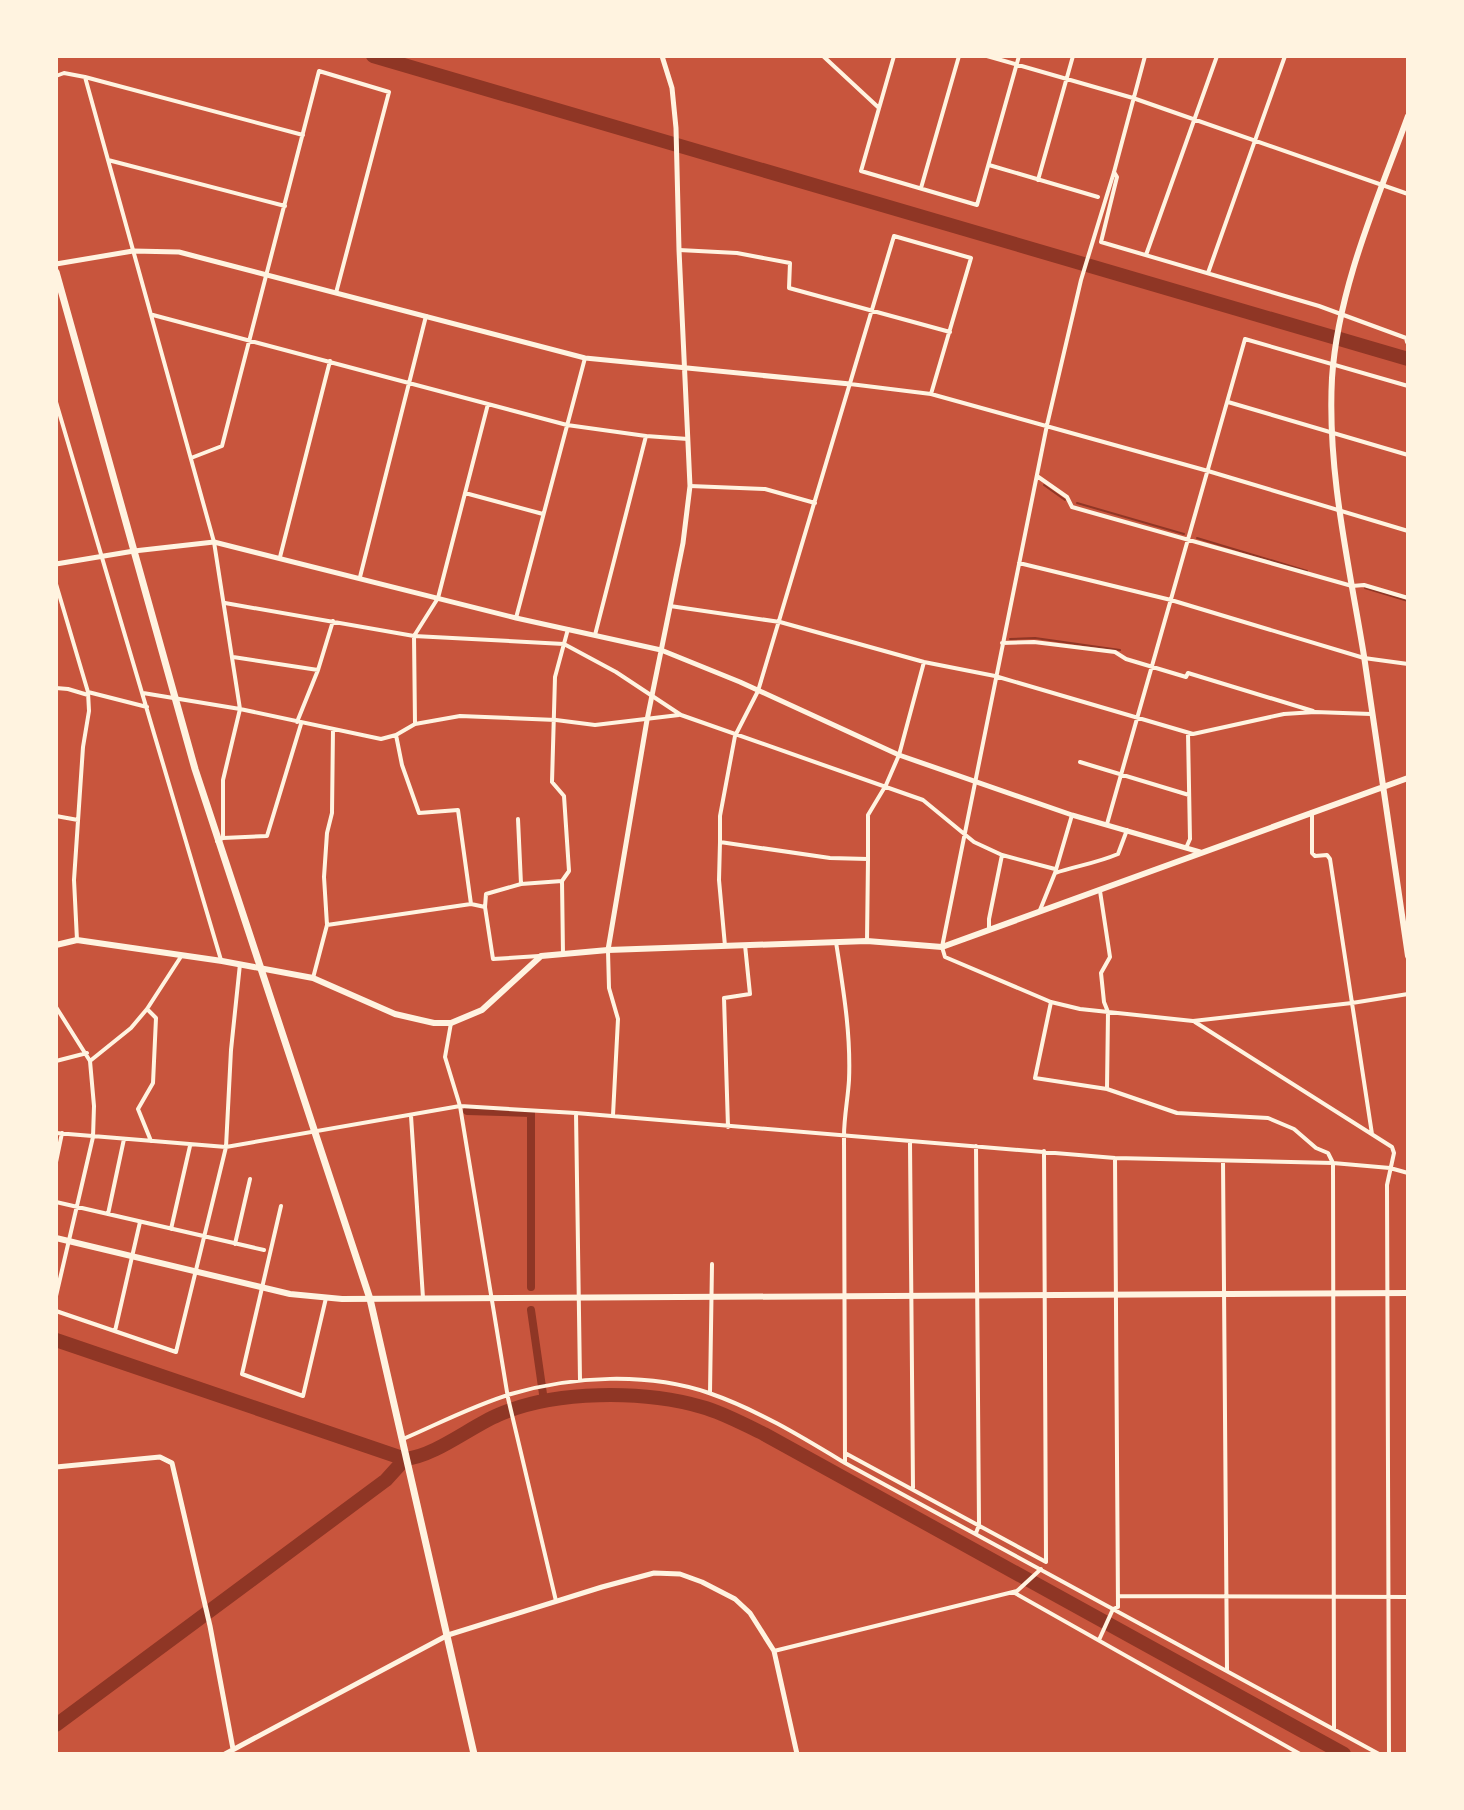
<svg xmlns="http://www.w3.org/2000/svg" width="1464" height="1810" font-family="'PT Sans',sans-serif">
  <style>
    .lines { fill: none; stroke-linecap: round; stroke-linejoin: round }
    .stream { stroke: #8f3625; stroke-width: 2 }
    .canal { stroke: #8f3625; stroke-width: 8 }
    .river { stroke: #8f3625; stroke-width: 14 }
    .minor { stroke: #fff3e0; stroke-width: 4 }
    .tertiary { stroke: #fff3e0; stroke-width: 5 }
    .secondary { stroke: #fff3e0; stroke-width: 6 }
    .primary { stroke: #fff3e0; stroke-width: 7 }
  </style>
  <rect width="100%" height="100%" fill="#c8553d"/>
  <g class="lines">
    <!-- stream -->
    <path class="stream" d="M1044 485 1065 500
      M1077 503 1184 534
      M1197 538 1307 571
      M1365 588 1408 601
      M1010 639 1035 638 1120 650"/>
    <!-- canal -->
    <path class="canal" d="M467 1111 531 1113V1287
      M531 1310 544 1401"/>
    <!-- river -->
    <path class="river" d="M373 56 1408 359
      M56 1340 405 1459C435 1456 470 1427 498 1415 554 1390 643 1390 702 1407 724 1413 743 1424 764 1434L1344 1754
      M56 1725 386 1480 405 1459"/>
    <!-- minor -->
    <path class="minor" d="M823 56 879 108
      M894 56 861 171 977 205 1019 56
      M987 56 1133 98 1408 194
      M1145 56 1114 172 1081 280 1047 425 942 947 945 957 1051 1002 1080 1009 1193 1021 1352 1003 1408 994
      M56 76 64 73 85 77 303 135
      M85 77 214 542 240 709 223 780V838L217 841
      M108 160 285 206
      M989 165 1098 197
      M1114 172 1117 177 1101 242 1319 306 1406 338 1407 342
      M1038 180 1073 56
      M921 188 959 56
      M679 250 737 253 790 263 789 288 950 332
      M1146 255 1217 56
      M1208 273 1285 56
      M153 315 567 425 646 436 688 439
      M850 384 931 394 1208 471 1408 531
      M56 402 221 960
      M1228 402 1408 455
      M191 458 222 446 319 71 389 92 336 293
      M1037 476 1067 497 1072 507 1352 586 1364 585 1408 598
      M690 486 765 489 815 503
      M465 493 543 514
      M280 557 330 361
      M1019 563 1171 600 1364 658 1408 664
      M360 577 426 316
      M56 584 88 692 89 711 83 747 74 880 77 940
      M225 603 414 636 564 644 616 672 681 715 923 800 974 842 1002 855 1055 869
      M670 606 780 622 924 662 995 676 1193 734 1284 714 1315 712 1371 714
      M516 618 585 358
      M595 635 646 436
      M1002 643 1034 642 1115 652 1126 659 1186 677 1188 673 1313 711
      M233 657 318 670
      M56 688 68 689 88 695
      M88 692 147 707
      M143 693 240 709 381 739 396 735 415 724 460 716 556 720 595 725 679 715
      M297 722 318 670 333 621
      M415 724 414 636 438 598 488 404
      M1080 762 1189 795
      M1312 812V853L1315 856 1327 855 1330 859 1372 1134
      M56 816 78 820
      M518 819 521 884
      M1107 824 1245 339 1408 386
      M223 838 267 836 301 724
      M720 842 719 880 725 946
      M1186 848 1190 839 1188 733
      M868 859V815L886 785 899 755 924 662
      M1055 873C1076 866 1097 863 1118 854L1127 830
      M1100 891 1110 957 1101 973 1104 1002 1108 1012 1107 1089
      M471 904 485 907 486 894 521 884 562 881
      M485 907 493 959 539 956
      M1040 910 1055 873 1072 815
      M327 925 471 904 458 810 419 813 402 765 396 735
      M989 929V919L1002 855
      M867 941 868 859 830 858 720 842V816L735 736 758 691 894 236 971 258 931 394
      M836 942C843 988 851 1033 849 1080 848 1098 844 1117 844 1136L845 1463
      M608 951 609 988 618 1019 613 1115
      M563 954 562 881 569 871 564 796 552 782 555 677 568 629
      M313 978 327 925 324 877 327 833 332 813 333 729
      M1051 1002 1035 1078 1107 1089 1177 1113 1268 1118 1294 1129 1316 1148 1328 1153 1333 1163 1334 1729
      M56 1007 90 1061 94 1106 93 1137 56 1296
      M147 1009 156 1018 153 1083 138 1109 151 1141
      M1195 1022 1392 1147 1394 1153 1387 1185 1389 1754
      M451 1023 445 1057 460 1106 576 1113 580 1380
      M56 1061 87 1053
      M90 1061 131 1028 147 1009 182 955
      M576 1113 1115 1158 1333 1163 1390 1168 1408 1173
      M411 1116 423 1298
      M728 1127 724 998 750 994 745 945
      M56 1133 226 1147 460 1106 508 1398 556 1601
      M910 1143 913 1488
      M1223 1161 1227 1670
      M56 1162 62 1133
      M56 1202 264 1250
      M281 1206 242 1374 303 1396 326 1298
      M108 1214 124 1139
      M171 1229 190 1146
      M235 1244 250 1179
      M56 1311 176 1352 226 1147 231 1050 240 964
      M115 1331 140 1222
      M710 1393 712 1264
      M403 1439C438 1424 474 1405 511 1394 573 1376 647 1372 709 1393 758 1410 802 1437 845 1463L1379 1754
      M845 1453 1046 1562 1044 1151
      M976 1533 979 1525 976 1146
      M1013 1592 1300 1754
      M1118 1596 1408 1597
      M1099 1640 1113 1609 1118 1607 1115 1158
      M774 1651 1017 1591 1041 1569"/>
    <!-- tertiary -->
    <path class="tertiary" d="M56 264 133 251 179 252 585 358 850 384
      M56 564 134 551 214 542 516 618 661 650 740 682 899 755 1072 815 1200 852
      M608 950 647 720 683 543 690 486 679 250 676 128 672 88 662 56
      M56 1467 160 1457 172 1463 210 1626 233 1749
      M225 1754 448 1635 602 1587 654 1573 680 1574 702 1582 735 1599 750 1613 774 1651 797 1754"/>
    <!-- secondary -->
    <path class="secondary" d="M1408 116C1377 201 1338 288 1332 378 1327 472 1349 564 1364 656 1379 756 1393 856 1408 956
      M56 945 77 940 222 961 313 978 395 1014 434 1023H451L482 1010 541 956 608 950 867 941 942 947 1408 778
      M56 1238 290 1294 342 1299 1408 1293"/>
    <!-- primary -->
    <path class="primary" d="M56 272 195 769 370 1299 474 1754"/>
  </g>
  <!-- border -->
  <rect width="1464" height="1810" fill="none" stroke="#fff3e0" stroke-width="116"/>
</svg>
